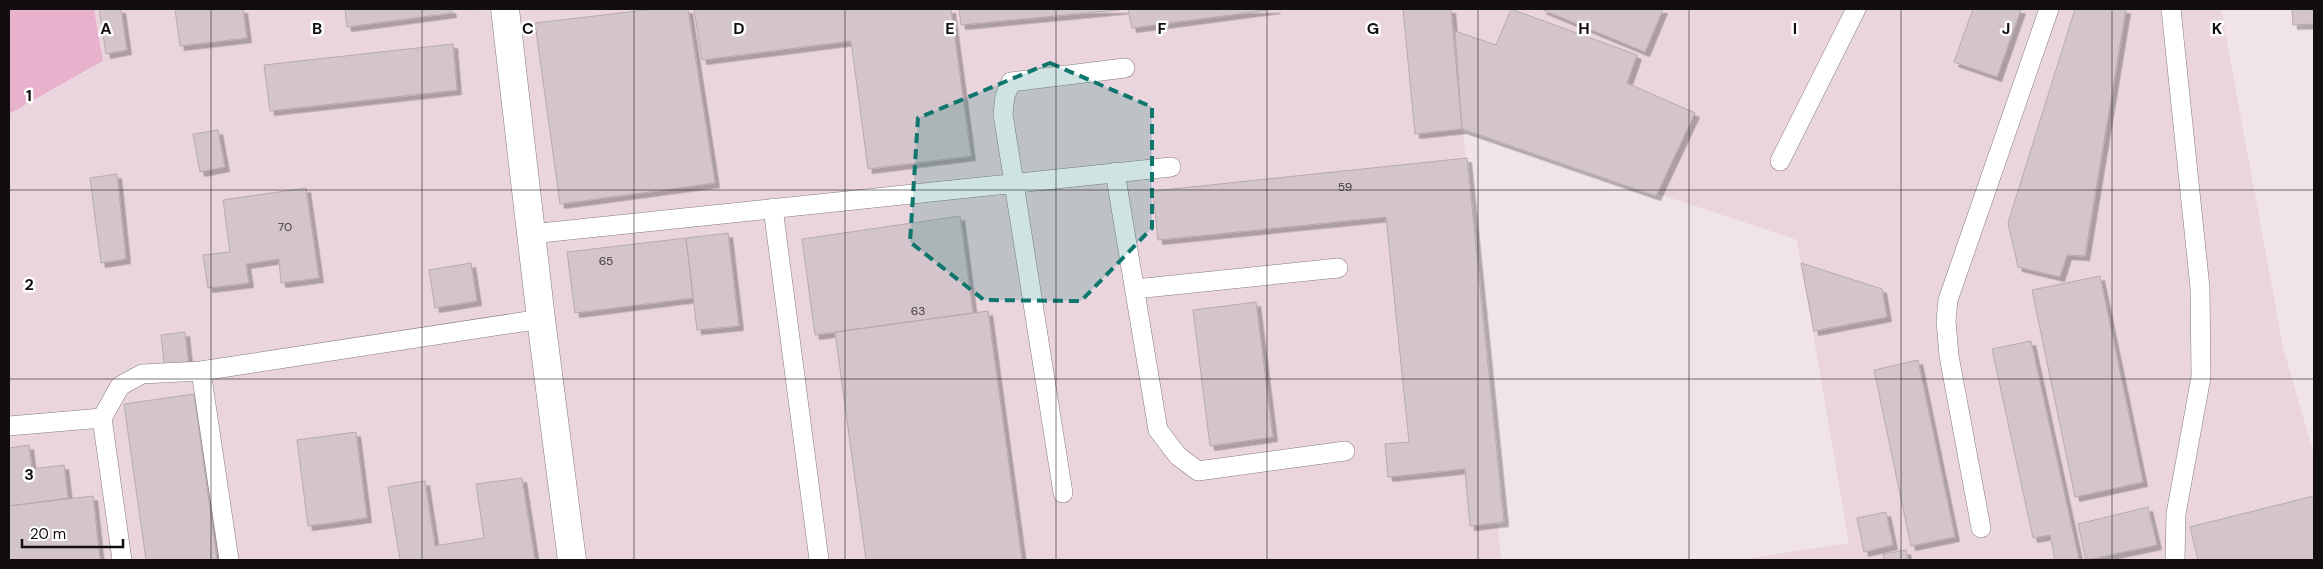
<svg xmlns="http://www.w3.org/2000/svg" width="2323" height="569" font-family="'DM Sans',sans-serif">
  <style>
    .built { fill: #ead5de }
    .green { fill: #e8b2cc }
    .building { fill: #d3c5cb; stroke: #b7aab0; filter: url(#shadow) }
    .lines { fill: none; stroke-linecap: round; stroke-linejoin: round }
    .lane-casing { stroke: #867a7f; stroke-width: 20 }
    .street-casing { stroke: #867a7f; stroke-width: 29 }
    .lane { stroke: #fff; stroke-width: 19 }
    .street { stroke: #fff; stroke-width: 28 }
    .marked { fill: #0f766e; fill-opacity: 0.2; stroke: #0f766e; stroke-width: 4; stroke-dasharray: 10 6; stroke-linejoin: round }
    .grid { fill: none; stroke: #120d0f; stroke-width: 1; stroke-opacity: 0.55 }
    .labels { text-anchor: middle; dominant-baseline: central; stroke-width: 5; stroke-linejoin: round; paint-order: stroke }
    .number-label { font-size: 12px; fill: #423b3e }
    .grid-label { font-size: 16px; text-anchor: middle; font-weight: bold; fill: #120d0f; stroke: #fff; stroke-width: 5; stroke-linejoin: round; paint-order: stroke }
  </style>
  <defs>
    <filter id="shadow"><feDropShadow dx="4.5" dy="4.5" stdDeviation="0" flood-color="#0004"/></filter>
  </defs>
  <rect width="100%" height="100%" fill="#f0e3e9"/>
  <!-- built -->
  <path class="built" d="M94 9H477L478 11 503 9H2221L2283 347 2314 455V560H1738L1849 543 1797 240 1463 129 1501 560H9V114L103 62Z"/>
  <!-- green -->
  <path class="green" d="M9 9H94L103 61 9 114Z"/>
  <!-- building -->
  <path class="building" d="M99 9H121L127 50 106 54Z
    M175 9H243L247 38 180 46Z
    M345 9H451L452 13 347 27Z
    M654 9H688L715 183 560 204 535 23Z
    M694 9H951L971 156 868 169 851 41 702 60Z
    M959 9H1276L1132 28 1128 9 961 25Z
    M1403 9H1451L1462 129 1415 134Z
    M1511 9 1637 55 1627 83 1695 113 1656 196 1462 129 1455 31 1496 45Z
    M1541 9H1663L1645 52Z
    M1973 9H2021L1997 77 1954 62Z
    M2075 9H2126L2085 256 2067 255 2060 277 2018 267 2008 223Z
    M2292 9H2314V24L2293 25Z
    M453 44 457 90 270 111 264 65Z
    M218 130 225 167 200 172 193 134Z
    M1467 158 1504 522 1470 526 1465 469 1388 477 1385 444 1409 442 1386 217 1158 240 1153 191Z
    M117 174 126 259 101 263 90 178Z
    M306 188 319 278 281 283 279 259 246 264 249 283 208 288 203 255 230 252 223 200Z
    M960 216 973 313 815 335 802 239Z
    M728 233 739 326 697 330 686 238Z
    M686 238 693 298 575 313 567 252Z
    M471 263 477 301 435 308 429 270Z
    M1801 263 1882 289 1887 317 1814 331Z
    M2100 276 2143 482 2075 497 2032 290Z
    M1256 302 1273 437 1210 446 1193 310Z
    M988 311 1022 560H866L835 332Z
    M185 332 189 368 165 371 161 335Z
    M2031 341 2079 560H2055L2050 535 2033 538 1992 349Z
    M1918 360 1955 537 1911 546 1874 370Z
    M194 394 217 560H146L124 404Z
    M356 432 367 518 308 526 297 440Z
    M29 445 32 469 64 465 68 498 9 506V448Z
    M522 478 535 560H400L388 487 425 481 435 546 484 538 476 484Z
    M93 496 100 560H9V506Z
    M2314 496V560H2198L2190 527Z
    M2148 507 2157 545 2086 560 2078 524Z
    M1886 512 1893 545 1864 552 1857 518Z
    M1906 550 1908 560H1884L1883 554Z"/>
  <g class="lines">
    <defs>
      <path id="lane" d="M2171 9 2200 288 2201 377 2176 514 2175 560
        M1780 161 1856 9
        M1115 172 1158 430 1178 456 1198 471 1345 451
        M773 208 819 560
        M531 234 1171 167
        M1135 289 1338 268
        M201 371 229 560
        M9 426 102 418
        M1063 493 1003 114 1005 96 1011 82 1125 68
        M1981 528 1949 356 1946 321 1948 300 2049 9
        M122 560 102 418 120 386 142 374 201 371 541 319"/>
      <path id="street" d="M505 9 541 319 572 560"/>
    </defs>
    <!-- lane casing -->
    <use href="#lane" class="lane-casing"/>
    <!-- street casing -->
    <use href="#street" class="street-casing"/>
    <!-- lane -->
    <use href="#lane" class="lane"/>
    <!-- street -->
    <use href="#street" class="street"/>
  </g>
  <!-- marked area -->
  <path class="marked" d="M1050 63 1152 107V228L1081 301 984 300 910 242 918 118Z"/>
  <!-- grid -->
  <path class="grid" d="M211 9V560M422 9V560M634 9V560M845 9V560M1056 9V560M1267 9V560M1478 9V560M1689 9V560M1901 9V560M2112 9V560M9 190H2314M9 379H2314"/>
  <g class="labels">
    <!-- number labels -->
    <g class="number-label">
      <text x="1345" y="187">59</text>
      <text x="285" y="227">70</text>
      <text x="606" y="261">65</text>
      <text x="918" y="311">63</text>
    </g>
  </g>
  <g class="grid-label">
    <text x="106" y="34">A</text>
    <text x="317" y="34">B</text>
    <text x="528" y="34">C</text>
    <text x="739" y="34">D</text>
    <text x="950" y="34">E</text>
    <text x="1162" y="34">F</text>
    <text x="1373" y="34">G</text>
    <text x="1584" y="34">H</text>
    <text x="1795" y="34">I</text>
    <text x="2006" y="34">J</text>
    <text x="2217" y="34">K</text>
    <text x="29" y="101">1</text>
    <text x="29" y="290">2</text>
    <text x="29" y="480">3</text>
  </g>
  <!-- border -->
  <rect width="2323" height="569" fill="none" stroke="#120d0f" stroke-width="20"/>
  <!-- scale -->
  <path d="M22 539v8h101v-8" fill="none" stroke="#120d0f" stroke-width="2.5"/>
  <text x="30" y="539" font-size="15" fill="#120d0f" stroke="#ffffff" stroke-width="4" paint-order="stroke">20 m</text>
</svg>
